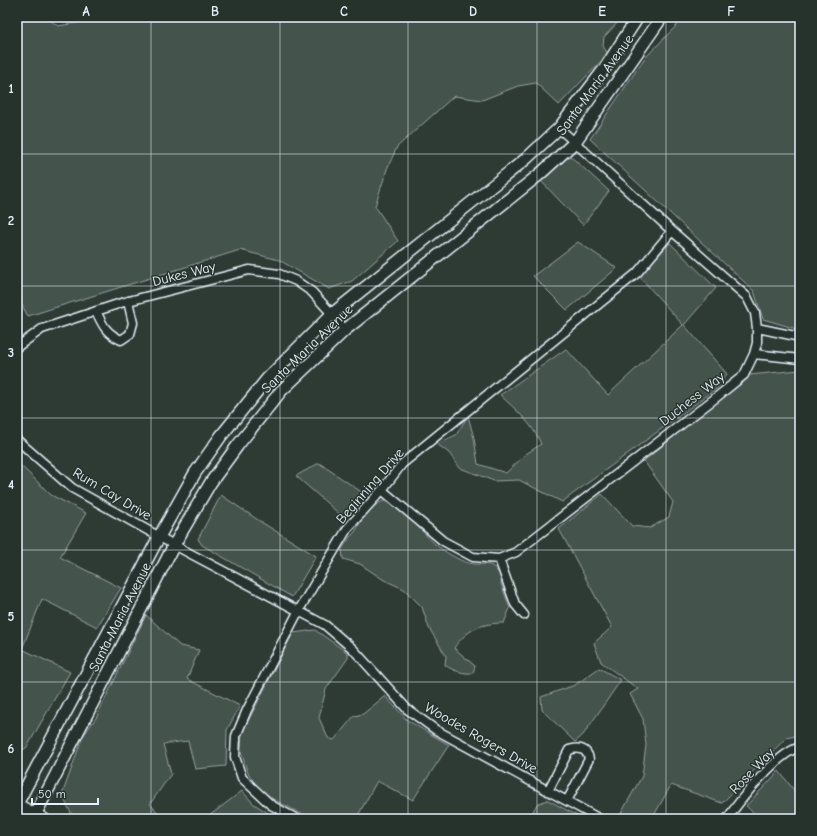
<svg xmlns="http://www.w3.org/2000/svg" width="817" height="836" font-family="'Comic Neue',sans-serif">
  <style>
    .green { fill: #45524e; stroke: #96a2a3 }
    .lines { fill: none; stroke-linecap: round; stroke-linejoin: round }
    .street-casing { stroke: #e8f1f8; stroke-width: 11 }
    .secondary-casing { stroke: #e8f1f8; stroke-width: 14 }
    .primary-casing { stroke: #e8f1f8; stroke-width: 15 }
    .street { stroke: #26332d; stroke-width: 8 }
    .secondary { stroke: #26332d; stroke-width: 11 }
    .primary { stroke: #26332d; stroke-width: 12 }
    .grid { fill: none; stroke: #e8f1f8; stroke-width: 1; stroke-opacity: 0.55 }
    .labels { text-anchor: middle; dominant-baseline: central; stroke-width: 3; stroke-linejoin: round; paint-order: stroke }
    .street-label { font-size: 14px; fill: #e8f1f8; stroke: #26332d }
    .neatline { fill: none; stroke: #e8f1f8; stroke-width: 1.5 }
    .grid-label { font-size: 13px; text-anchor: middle; font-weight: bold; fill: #e8f1f8 }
  </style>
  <rect width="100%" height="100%" fill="#2e3b35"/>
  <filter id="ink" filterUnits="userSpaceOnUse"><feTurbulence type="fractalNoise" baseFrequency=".025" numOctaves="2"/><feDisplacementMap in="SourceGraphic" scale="8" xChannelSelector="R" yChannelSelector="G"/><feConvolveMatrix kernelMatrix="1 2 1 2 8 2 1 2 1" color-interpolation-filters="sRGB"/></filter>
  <g filter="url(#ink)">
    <!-- green -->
    <path class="green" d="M17 17H46L58 26 112 17H623L604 37 603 46 608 54 559 105 536 83 518 86 482 100 454 96 397 147 387 169 375 206 398 241 352 281 329 289 279 260 240 250 28 316 17 297Z
      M678 17H800V330L763 319 754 291 590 139 644 59 680 22Z
      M568 154 609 191 583 225 540 180Z
      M578 242 617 268 567 310 533 276Z
      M670 243 716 288 684 325 727 374 717 388 562 502 519 480 494 481 460 468 449 453 437 444 456 435 468 416 474 438 478 464 506 473 526 454 541 444C533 424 515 409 500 395L566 349 608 395 683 325 639 276Z
      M800 370V735L786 738 722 803 671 785 652 819H623L619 817 642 776 646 745 643 719 630 694 638 689 601 662 594 643 612 627 559 529 602 494 632 526 650 528 669 517 673 502 644 461 749 375Z
      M17 462 51 495 86 513 60 557 121 588 97 627 42 599 22 649 70 672 27 747 17 754V659L22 649 17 646Z
      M319 463 363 493 344 518 296 476Z
      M221 495 261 522 316 556 292 597 202 545 198 539Z
      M383 501C401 502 424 537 440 548 449 554 463 563 473 564 479 565 486 563 492 566 496 568 499 574 502 577L501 584 510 608 504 623C482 623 467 629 454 648L475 666 473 673C464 674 453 671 445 665L446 656 429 628 422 607 404 589 384 580 360 564 343 559 342 549 350 537 355 532 362 519 365 517 370 508Z
      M146 615 180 646 199 650 187 679 240 706 227 730 226 766 195 769 188 741 163 744 171 774 150 804 164 819H74L62 795 83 736 96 718Z
      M315 630 348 653V658L326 689 319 718 328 738 334 740 354 716 363 714 385 696 407 720 449 745 413 800 377 781 356 819H311L273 799 257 786 248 773 241 752 242 733 293 633Z
      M599 668 621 680 583 735 575 742 542 710 541 697 575 685Z
      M779 771 800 798V819H760L746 806Z
      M242 791 254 804 268 813 265 819H205Z
      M547 800H548L583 819H529L537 804Z"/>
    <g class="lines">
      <defs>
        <path id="street" d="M96 311C103 326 106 333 121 340L130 334 133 323 128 301
          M757 328 800 337
          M17 347 42 329 121 303 249 270 279 274 296 281 312 292 332 314 345 330
          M754 354 800 359
          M17 440 72 488 174 545 325 625 353 649 407 709 436 730 600 819
          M382 490 443 541 473 557 499 559 516 552 718 396 744 375 754 354 757 343V328L755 313 747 297 672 231 559 128
          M499 559 515 604 524 615
          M548 791 569 750C578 747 587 748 589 759L567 801
          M297 819 271 805 242 778 235 757 236 736 247 710 299 610 347 529 382 490 402 464 637 273 672 231
          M727 819C741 799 777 753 800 747"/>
        <path id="secondary" d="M17 804 159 537 195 473 221 436 267 379 332 314 527 158 559 128 605 68 638 17
          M35 815 174 545 211 482 238 445 281 391 345 330 540 174 575 142 662 17"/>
        <path id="primary" d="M17 805 43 819"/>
      </defs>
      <!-- street casing -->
      <use href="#street" class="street-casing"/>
      <!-- secondary casing -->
      <use href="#secondary" class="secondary-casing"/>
      <!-- primary casing -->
      <use href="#primary" class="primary-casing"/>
      <!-- street -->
      <use href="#street" class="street"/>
      <!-- secondary -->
      <use href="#secondary" class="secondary"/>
      <!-- primary -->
      <use href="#primary" class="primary"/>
    </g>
  </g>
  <!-- grid -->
  <path class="grid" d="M151 17V819M280 17V819M408 17V819M537 17V819M666 17V819M17 154H800M17 286H800M17 418H800M17 550H800M17 682H800"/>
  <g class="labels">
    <!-- street labels -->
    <g class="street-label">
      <text transform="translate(595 85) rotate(-54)">Santa Maria Avenue</text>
      <text transform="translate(184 274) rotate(-14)">Dukes Way</text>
      <text transform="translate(307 349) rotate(-44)">Santa Maria Avenue</text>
      <text transform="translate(692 399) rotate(-38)">Duchess Way</text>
      <text transform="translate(370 486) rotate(-49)">Beginning Drive</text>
      <text transform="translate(112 494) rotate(31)">Rum Cay Drive</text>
      <text transform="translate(120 617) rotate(-63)">Santa Maria Avenue</text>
      <text transform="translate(481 738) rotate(30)">Woodes Rogers Drive</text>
      <text transform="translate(752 771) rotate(-46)">Rose Way</text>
    </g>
  </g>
  <!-- margin -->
  <rect width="817" height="836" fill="none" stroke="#26332d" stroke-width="44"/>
  <!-- scale -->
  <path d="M32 798v6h66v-6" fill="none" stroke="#e8f1f8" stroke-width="2"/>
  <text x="38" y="798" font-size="12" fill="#e8f1f8" stroke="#26332d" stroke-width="3" paint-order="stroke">50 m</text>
  <rect x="22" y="22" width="773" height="792" class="neatline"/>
  <g class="grid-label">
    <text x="86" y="16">A</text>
    <text x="215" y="16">B</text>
    <text x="344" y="16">C</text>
    <text x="473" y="16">D</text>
    <text x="602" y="16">E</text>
    <text x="731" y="16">F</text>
    <text x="11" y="93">1</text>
    <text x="11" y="225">2</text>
    <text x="11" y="357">3</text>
    <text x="11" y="489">4</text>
    <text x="11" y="621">5</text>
    <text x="11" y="753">6</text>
  </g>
</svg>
